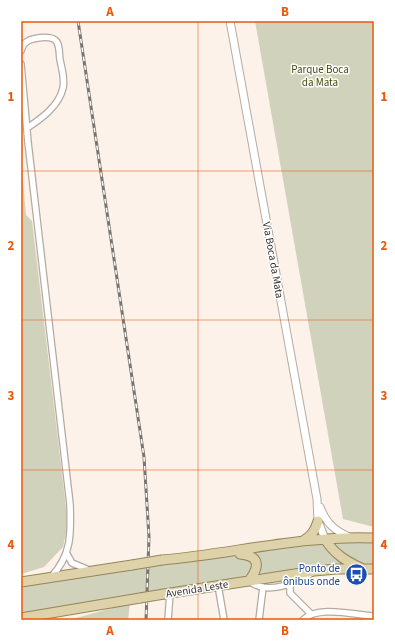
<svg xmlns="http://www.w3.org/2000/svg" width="395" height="641" font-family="'Source Sans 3',sans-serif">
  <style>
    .green { fill: #d0d2bb }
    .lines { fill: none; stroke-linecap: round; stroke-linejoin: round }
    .minor-casing { stroke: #b4aaa1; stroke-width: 8 }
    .tertiary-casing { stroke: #b4aaa1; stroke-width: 9 }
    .primary-casing { stroke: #948658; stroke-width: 11 }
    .minor { stroke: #fff; stroke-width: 5.5 }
    .tertiary { stroke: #fff; stroke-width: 7 }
    .primary { stroke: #ddd2a9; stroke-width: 9 }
    .rail-casing { stroke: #7b746e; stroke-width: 3 }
    .rail { stroke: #fff; stroke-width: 1.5; stroke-dasharray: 4.5; stroke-linecap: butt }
    .primary-bridge-casing { stroke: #948658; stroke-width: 11; stroke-linecap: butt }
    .primary-bridge { stroke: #ddd2a9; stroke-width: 9 }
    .grid { fill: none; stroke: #e8590c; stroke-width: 1; stroke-opacity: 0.55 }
    .labels { text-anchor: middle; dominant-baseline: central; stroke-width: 3; stroke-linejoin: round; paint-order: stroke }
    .park-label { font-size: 11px; fill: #4a4d11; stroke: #fff }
    .street-label { font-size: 11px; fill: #34302c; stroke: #fff }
    .transit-label { font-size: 11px; fill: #164399; stroke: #fff; text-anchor: end }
    .neatline { fill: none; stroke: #e8590c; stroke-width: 1.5 }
    .grid-label { font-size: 13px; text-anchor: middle; font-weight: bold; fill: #e8590c }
  </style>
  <rect width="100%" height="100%" fill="#fdf2e9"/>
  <!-- green -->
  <path class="green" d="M255 21H374V527L343 519Z
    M21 158 26 215 32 221 68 524 63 547 44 567 21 574Z
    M374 537V571H361L326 540Z
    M325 540 360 571 246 581 46 613 23 612 21 610V586Z
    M130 603 128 620H69Z"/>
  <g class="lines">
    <defs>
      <path id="minor" d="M21 51C22 48 23 45 25 43 30 38 49 35 55 40 60 43 59 54 60 60 62 69 65 79 63 88 59 106 41 119 27 128
        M21 64 28 142 70 504C71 533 72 555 51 577
        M67 554 72 563 89 570
        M249 581C266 595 296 584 312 573
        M218 585 224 620
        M290 585V593L311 614
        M168 620 170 593
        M259 620 263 587
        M303 620C317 605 355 615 374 616"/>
      <path id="tertiary" d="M230 21 317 499 318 521 325 539
        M320 507C326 523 334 530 349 537"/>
      <path id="primary" d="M325 539C334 554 346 561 361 568
        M303 541C312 535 315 531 318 521
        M240 554C260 556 260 566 249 581
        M162 560C232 554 303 535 374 538
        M21 582 132 565
        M164 594 314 571 337 569H374
        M21 618 140 598"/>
    </defs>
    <!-- minor casing -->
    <use href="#minor" class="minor-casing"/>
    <!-- tertiary casing -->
    <use href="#tertiary" class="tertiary-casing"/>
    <!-- primary casing -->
    <use href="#primary" class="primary-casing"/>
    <!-- minor -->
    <use href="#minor" class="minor"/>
    <!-- tertiary -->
    <use href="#tertiary" class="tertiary"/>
    <!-- primary -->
    <use href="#primary" class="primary"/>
    <defs>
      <path id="rail" d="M78 21 144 457 149 537 146 620"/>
    </defs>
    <!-- rail casing -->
    <use href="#rail" class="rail-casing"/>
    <!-- rail -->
    <use href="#rail" class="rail"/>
    <defs>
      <path id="primary-bridge" d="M132 565 162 560
        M140 598 164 594"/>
    </defs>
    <!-- primary-bridge casing -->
    <use href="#primary-bridge" class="primary-bridge-casing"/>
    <!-- primary-bridge -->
    <use href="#primary-bridge" class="primary-bridge"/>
  </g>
  <!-- grid -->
  <path class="grid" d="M198 21V620M21 171H374M21 320H374M21 470H374"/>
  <!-- icons -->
  <defs>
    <symbol id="bus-disc" viewBox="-11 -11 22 22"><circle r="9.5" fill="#1a4fb4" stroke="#fff"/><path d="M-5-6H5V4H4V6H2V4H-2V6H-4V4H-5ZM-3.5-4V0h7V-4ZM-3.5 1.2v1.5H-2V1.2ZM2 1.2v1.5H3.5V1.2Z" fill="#fff"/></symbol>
  </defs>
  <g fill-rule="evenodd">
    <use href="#bus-disc" x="344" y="562" width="25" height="25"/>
  </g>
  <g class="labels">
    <!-- park labels -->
    <g class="park-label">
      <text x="320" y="69">Parque Boca<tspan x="320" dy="13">da Mata</tspan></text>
    </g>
    <!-- street labels -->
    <g class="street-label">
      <text transform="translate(273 260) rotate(80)">Via Boca da Mata</text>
      <text transform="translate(197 589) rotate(-9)">Avenida Leste</text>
    </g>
    <!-- transit labels -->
    <g class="transit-label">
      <text x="340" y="568">Ponto de<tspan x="340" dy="13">ônibus onde</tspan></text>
    </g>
  </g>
  <!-- border -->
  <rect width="395" height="641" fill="none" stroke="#ffffff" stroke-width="44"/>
  <rect x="22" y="22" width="351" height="597" class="neatline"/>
  <g class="grid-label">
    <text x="110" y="16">A</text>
    <text x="285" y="16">B</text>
    <text x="11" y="101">1</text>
    <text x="384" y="101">1</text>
    <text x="11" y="250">2</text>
    <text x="384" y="250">2</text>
    <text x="11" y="400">3</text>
    <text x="384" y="400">3</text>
    <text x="11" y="549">4</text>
    <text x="384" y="549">4</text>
    <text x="110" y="635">A</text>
    <text x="285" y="635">B</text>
  </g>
</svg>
